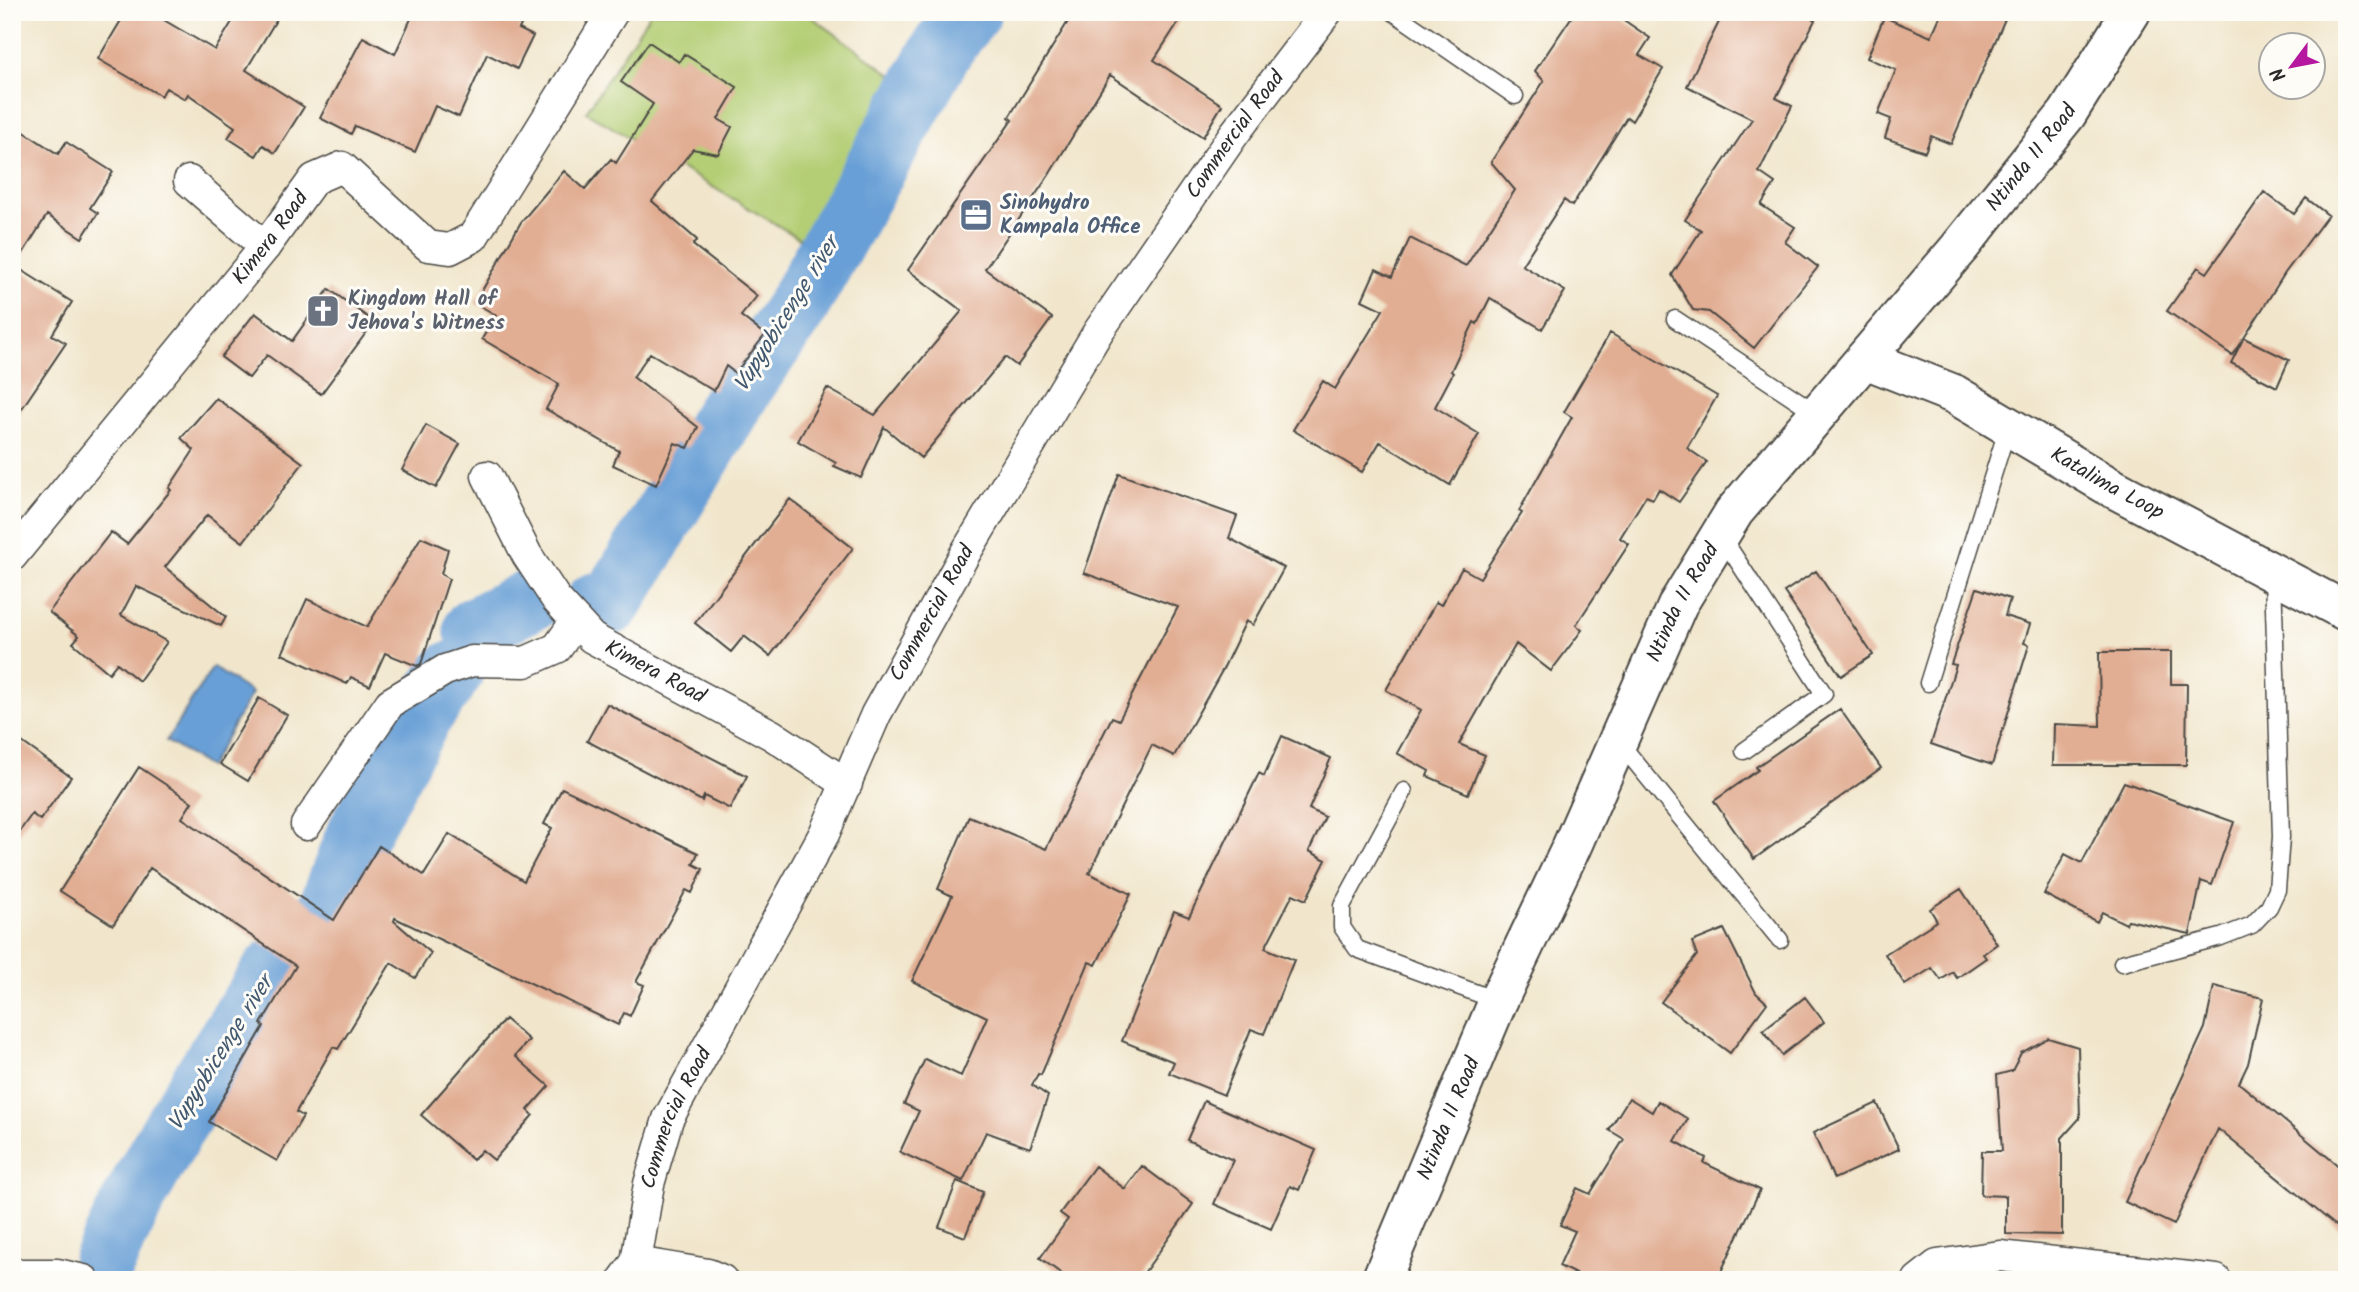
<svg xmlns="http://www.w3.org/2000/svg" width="2359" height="1292" font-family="Kalam,sans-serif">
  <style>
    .green { fill: #b4ce74; stroke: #707c50; stroke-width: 2 }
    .water { fill: #689fd6; stroke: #4a6580; stroke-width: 2 }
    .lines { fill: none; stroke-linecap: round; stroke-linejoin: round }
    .river { stroke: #689fd6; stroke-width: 63 }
    .building { fill: #e1ad93 }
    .service-casing { stroke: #494743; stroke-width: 19 }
    .minor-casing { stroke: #494743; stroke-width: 33 }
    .tertiary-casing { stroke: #494743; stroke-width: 42 }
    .service { stroke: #fff; stroke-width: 16 }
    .minor { stroke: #fff; stroke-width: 30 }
    .tertiary { stroke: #fff; stroke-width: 38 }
    .labels { text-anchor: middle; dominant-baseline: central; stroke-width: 6; stroke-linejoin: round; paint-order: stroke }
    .street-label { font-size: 21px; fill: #2b2b2b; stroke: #fdfcf7 }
    .service-label { font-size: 21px; font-weight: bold; fill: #4e5e75; stroke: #fdfcf7; text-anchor: start }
    .worship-label { font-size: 21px; font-weight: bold; fill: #5b616d; stroke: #fdfcf7; text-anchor: start }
    .water-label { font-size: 23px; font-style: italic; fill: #43596f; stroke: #fdfcf7 }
  </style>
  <rect width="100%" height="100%" fill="#fdfcf7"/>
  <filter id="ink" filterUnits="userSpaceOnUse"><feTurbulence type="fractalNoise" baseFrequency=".0143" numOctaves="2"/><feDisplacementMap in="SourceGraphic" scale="14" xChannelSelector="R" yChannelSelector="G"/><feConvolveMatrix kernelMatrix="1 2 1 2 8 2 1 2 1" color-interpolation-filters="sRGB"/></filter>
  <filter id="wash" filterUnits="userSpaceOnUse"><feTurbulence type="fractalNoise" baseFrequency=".00686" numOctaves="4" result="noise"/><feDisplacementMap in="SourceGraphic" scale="28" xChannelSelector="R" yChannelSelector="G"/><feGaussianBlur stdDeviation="1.57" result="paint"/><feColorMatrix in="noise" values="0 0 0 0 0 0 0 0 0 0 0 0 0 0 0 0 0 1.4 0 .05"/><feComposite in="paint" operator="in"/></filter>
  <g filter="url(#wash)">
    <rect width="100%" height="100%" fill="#f1e6cc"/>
    <!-- green -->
    <path class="green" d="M651 12H805L896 78 804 241 586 112Z"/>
    <!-- water -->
    <path class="water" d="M213 667 252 693 209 767 166 741Z"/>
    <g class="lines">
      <!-- river -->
      <path class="river" d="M595 604H610L625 581 742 387 797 307 944 46 970 12
        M475 628 534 598
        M103 1264C149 1159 212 1065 274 970L290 958 329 909 357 835 421 716 452 672"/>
    </g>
    <g id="blocks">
      <!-- building -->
      <path class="building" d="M126 12H150L215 50 238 12H281L246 70 304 107 275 153 263 145 256 156 228 138 235 127 188 94 185 99 166 88 161 96 98 59Z
        M414 12H527L519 29 533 36 517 69 487 54 459 117 435 106 415 152 355 126 351 134 320 118 363 37 395 54Z
        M1074 12H1185L1154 60 1222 105 1203 137 1110 75 1049 175 985 269 1052 318 1017 366 1005 357 921 458 884 427 861 478 834 466 836 463 798 441 827 388 875 415 962 311 908 270 1012 120 1009 117Z
        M1575 12H1612L1650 38 1639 55 1663 69 1632 121 1627 117 1572 206 1564 200 1522 265 1565 291 1542 329 1490 298 1477 324 1474 322 1451 371 1453 373 1435 407 1479 434 1450 485 1380 442 1362 472 1293 430 1323 381 1335 389 1383 310 1362 300 1376 269 1392 277 1410 238 1466 266 1515 190 1491 162 1544 81 1535 71Z
        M1724 12H1800L1815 20 1776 98 1792 106 1759 172 1775 183 1761 205 1795 227 1785 242 1818 267 1754 348 1709 312 1693 310 1672 275 1701 230 1685 220 1752 119 1687 86Z
        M1942 12H2008L1951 144 1931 136 1925 152 1885 138 1891 119 1878 114 1896 70 1867 58 1884 17 1931 37Z
        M649 42 679 62 684 54 737 87 718 119 732 127 718 154 693 149 652 201 697 240 693 245 757 296 741 316 765 335 735 373 726 366 714 391 650 353 633 377 698 427 688 448 675 443 656 485 613 465 619 451 546 409 559 384 482 339 496 315 475 303 521 222 564 171 585 189 611 159 616 163 653 104 621 82Z
        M12 124 58 154 66 142 113 172 90 208 98 213 82 238 47 215 15 266 72 302 52 335 66 343 12 423Z
        M2264 192 2294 214 2306 198 2328 215 2285 273 2244 338 2289 360 2277 387 2231 363 2243 339 2232 355 2167 311 2198 267 2207 273Z
        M329 289 374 322 321 394 267 355 249 378 221 357 255 313 292 341Z
        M1610 333 1717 396 1687 448 1707 462 1679 502 1659 489 1653 499 1646 496 1620 538 1629 544 1576 625 1582 630 1551 671 1516 644 1459 744 1485 755 1468 794 1427 776 1429 771 1397 753 1421 710 1386 690 1436 602 1441 605 1462 568 1480 578 1522 513 1519 511 1572 417 1564 412Z
        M216 398 303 463 243 542 207 515 165 567 226 617 221 626 136 586 121 615 167 642 139 681 117 663 109 673 73 643 79 636 49 612 111 532 127 544 171 490 169 488 194 450 181 438Z
        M426 425 460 444 436 488 402 470Z
        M1119 474 1237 516 1229 538 1284 568 1253 625 1246 621 1223 669 1174 756 1152 745 1089 873 1131 894 1096 965 1089 962 1041 1075 1038 1074 1032 1085 1048 1096 1030 1148 986 1132 963 1181 900 1152 919 1111 904 1104 925 1059 961 1076 987 1017 912 981 952 896 938 889 969 816 1046 849 1112 717 1119 720 1178 607 1084 573Z
        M790 499 853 548 770 656 744 636 731 652 695 623Z
        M421 537 448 549 441 574 449 579 421 664 417 666 385 653 370 686 351 677 347 684 282 654 307 599 367 627Z
        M1816 571 1873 655 1841 676 1784 592Z
        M1977 588 2010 599 2005 616 2030 624 2024 643 2029 645 1992 765 1931 744 1956 665 1951 664Z
        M2099 652H2171V684H2187L2186 765H2053L2054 724 2100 726Z
        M259 698 287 715 248 781 220 764Z
        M607 704 747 776 730 809 704 796 702 801 587 741Z
        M1840 709 1881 768 1754 859 1714 801 1758 770 1756 767Z
        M12 735 71 777 40 820 32 814 12 842Z
        M1282 736 1331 758 1309 809 1325 817 1309 851 1326 860 1306 900 1293 894 1265 948 1294 960 1264 1034 1251 1029 1224 1095 1169 1073 1174 1062 1122 1041 1174 911 1189 917 1259 773 1264 776Z
        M139 767 192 802 182 818 334 920 379 846 424 875 449 834 524 881 552 828 544 824 562 788 698 853 693 864 703 869 692 893 686 890 636 982 644 985 630 1016 624 1013 618 1025 395 918 394 921 431 953 415 978 391 963 338 1049 333 1047 296 1112 303 1116 277 1161 209 1122 264 1026 261 1024 296 966 150 868 113 925 60 891Z
        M2124 782 2234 822 2212 885 2201 881 2190 934 2128 920 2126 924 2102 912 2097 922 2044 894 2065 854 2082 863Z
        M1961 889 1997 944 1983 954 1986 958 1957 978 1953 972 1941 980 1932 968 1905 985 1885 954 1937 921 1930 909Z
        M1724 929 1756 993 1767 1003 1730 1053 1661 1002 1697 955 1692 942Z
        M2214 986 2263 998 2248 1064 2239 1083 2347 1173V1235L2218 1129 2174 1225 2125 1202 2205 1028Z
        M1805 997 1824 1022 1782 1055 1763 1030Z
        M505 1019 529 1040 515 1056 549 1086 528 1110 533 1115 494 1160 482 1150 473 1160 421 1115Z
        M2048 1038 2078 1047 2080 1118 2062 1138V1235L2006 1234V1196L1981 1195 1982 1151H2002L1997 1075 2012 1071 2021 1053Z
        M1629 1098 1652 1112 1658 1101 1688 1119 1675 1141 1706 1158 1704 1163 1760 1190 1717 1280H1588L1559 1266 1575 1231 1560 1225 1577 1188 1590 1194 1624 1139 1609 1130Z
        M1204 1101 1316 1150 1299 1190 1290 1186 1271 1229 1214 1204 1233 1160 1187 1140Z
        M1877 1103 1899 1149 1834 1179 1813 1133Z
        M1095 1166 1125 1189 1142 1166 1193 1204 1139 1280H1070L1040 1258 1068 1219 1060 1213Z
        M957 1181 983 1192 965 1237 939 1227Z"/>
    </g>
  </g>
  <g filter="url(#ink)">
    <use href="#blocks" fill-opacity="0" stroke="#494743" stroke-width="2"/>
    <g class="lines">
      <defs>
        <path id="service" d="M1393 12 1515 96
          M1675 319 1818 414
          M1722 537 1824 694 1744 751
          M1928 683 2008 427
          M1619 742 1780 940
          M1404 791 1342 906V927L1357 949 1498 1001
          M2122 963 2221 937 2252 925 2269 907 2277 890 2281 837 2273 575"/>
        <g id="minor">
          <path d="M189 181 265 247"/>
          <path id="s1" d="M487 476 527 555 556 599 592 638 772 735 847 784"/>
          <path id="s2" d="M12 556 265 247 314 179 342 167 428 246 450 249 473 237 613 12"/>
          <path d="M306 825 390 703 445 670 472 661 525 662 557 648 576 621"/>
          <path d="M636 1262 708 1274 722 1280"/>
          <path d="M12 1274H58L84 1280"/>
          <path id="s3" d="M623 1280 636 1262 649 1184 668 1119 824 834 876 714 966 552 1098 332 1234 134 1327 12"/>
          <path d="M1918 1280 1937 1265 2000 1256 2216 1280"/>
        </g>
        <g id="tertiary">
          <path id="s4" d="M1865 359 1954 394 2107 485 2347 612"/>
          <path id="s5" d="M1381 1280 1498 1001 1571 848 1678 604 1734 512 1959 248 2067 114 2131 12"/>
        </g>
      </defs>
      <!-- service casing -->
      <use href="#service" class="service-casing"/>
      <!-- minor casing -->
      <use href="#minor" class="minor-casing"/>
      <!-- tertiary casing -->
      <use href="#tertiary" class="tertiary-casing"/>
      <!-- service -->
      <use href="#service" class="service"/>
      <!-- minor -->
      <use href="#minor" class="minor"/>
      <!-- tertiary -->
      <use href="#tertiary" class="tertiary"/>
    </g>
  </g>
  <!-- icons -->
  <defs>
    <symbol id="office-square" viewBox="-11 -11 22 22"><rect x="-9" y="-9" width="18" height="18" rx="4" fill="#5c6f8a" stroke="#fdfcf7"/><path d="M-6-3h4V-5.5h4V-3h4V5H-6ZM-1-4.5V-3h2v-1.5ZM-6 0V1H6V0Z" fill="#fff"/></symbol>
    <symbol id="church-square" viewBox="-11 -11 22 22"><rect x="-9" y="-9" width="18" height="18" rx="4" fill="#6b7280" stroke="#fdfcf7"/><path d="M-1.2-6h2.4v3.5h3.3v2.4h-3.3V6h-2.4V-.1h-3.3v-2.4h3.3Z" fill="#fff"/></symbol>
  </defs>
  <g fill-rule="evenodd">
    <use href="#office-square" x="957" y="196" width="38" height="38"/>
    <use href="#church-square" x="304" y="292" width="38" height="38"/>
  </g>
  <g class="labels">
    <!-- street labels -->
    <g class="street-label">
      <text stroke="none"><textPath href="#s3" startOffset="1307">Commercial Road</textPath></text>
      <text stroke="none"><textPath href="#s5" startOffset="1309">Ntinda II Road</textPath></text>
      <text stroke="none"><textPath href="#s2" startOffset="410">Kimera Road</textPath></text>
      <text stroke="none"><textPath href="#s4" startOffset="273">Katalima Loop</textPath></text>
      <text stroke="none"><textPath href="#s5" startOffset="742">Ntinda II Road</textPath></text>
      <text stroke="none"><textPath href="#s3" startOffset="740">Commercial Road</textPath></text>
      <text stroke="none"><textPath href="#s1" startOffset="266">Kimera Road</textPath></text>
      <text stroke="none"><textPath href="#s3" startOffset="173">Commercial Road</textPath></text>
      <text stroke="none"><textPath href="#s5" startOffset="175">Ntinda II Road</textPath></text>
    </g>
    <!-- service labels -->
    <g class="service-label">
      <text x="1000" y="203">Sinohydro<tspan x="1000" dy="24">Kampala Office</tspan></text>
    </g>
    <!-- worship labels -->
    <g class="worship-label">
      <text x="348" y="299">Kingdom Hall of<tspan x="348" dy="24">Jehova's Witness</tspan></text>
    </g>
    <!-- water labels -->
    <g class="water-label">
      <text transform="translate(787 315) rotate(-58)">Vupyobicenge river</text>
      <text transform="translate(221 1054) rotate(-58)">Vupyobicenge river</text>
    </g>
  </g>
  <!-- margin -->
  <rect width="2359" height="1292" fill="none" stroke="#fdfcf7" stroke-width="42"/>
  <!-- north arrow -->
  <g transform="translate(2292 66) rotate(238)"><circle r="33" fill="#fdfcf7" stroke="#a9a8a5" stroke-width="2"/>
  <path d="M0-5L12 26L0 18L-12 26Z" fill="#b5179e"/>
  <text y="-10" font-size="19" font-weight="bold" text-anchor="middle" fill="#2b2b2b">N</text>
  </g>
</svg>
